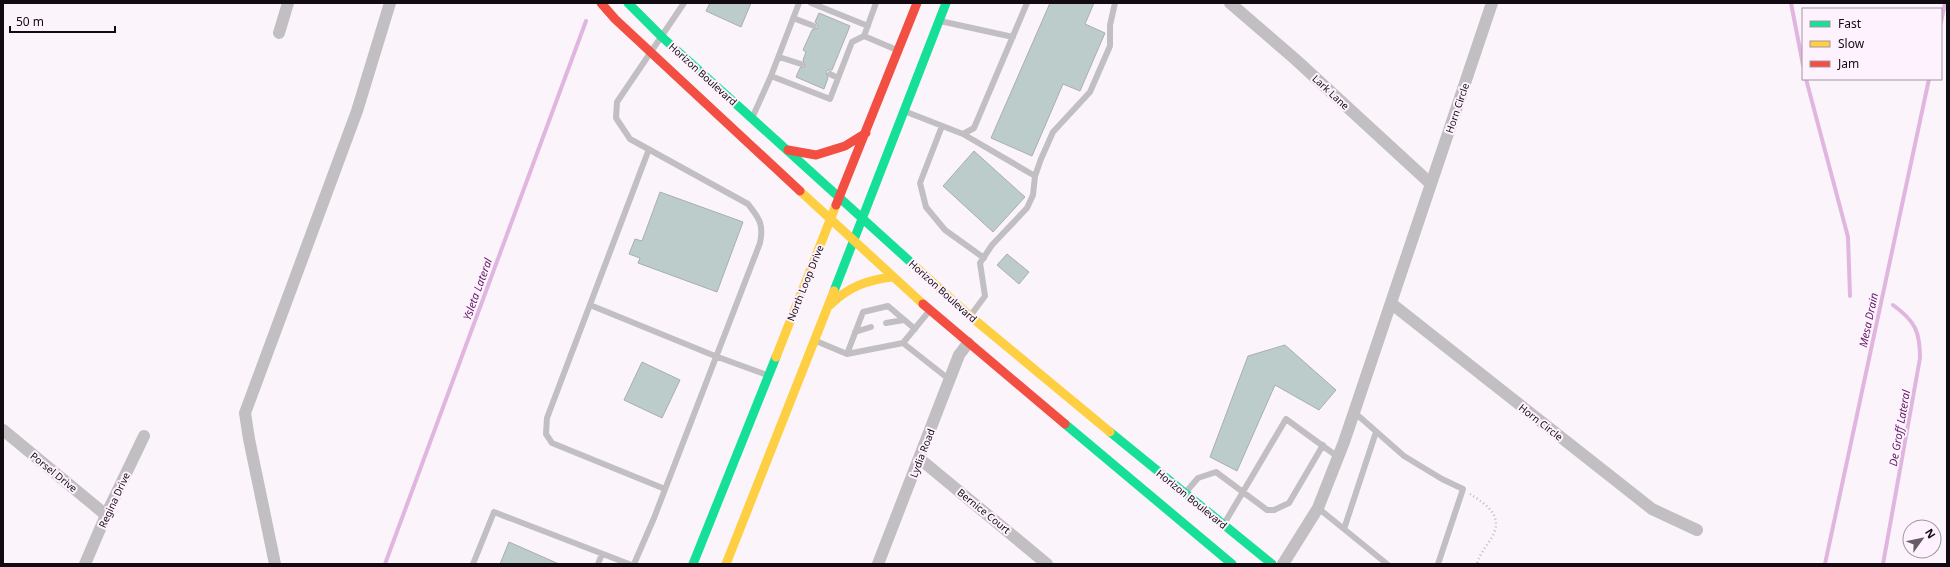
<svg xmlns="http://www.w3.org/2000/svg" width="1950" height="567" font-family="'Noto Sans',sans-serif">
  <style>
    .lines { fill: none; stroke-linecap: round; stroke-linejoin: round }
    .stream { stroke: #e0b6e0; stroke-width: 4 }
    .building { fill: #bbccca; stroke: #aaaeaf }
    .path { stroke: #bdbabd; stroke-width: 2.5; stroke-dasharray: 1 3; stroke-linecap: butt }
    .lane { stroke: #c2bfc2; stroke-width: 6 }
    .street { stroke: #c2bfc2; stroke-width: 12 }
    .fast { stroke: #16e098; stroke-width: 9 }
    .slow { stroke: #ffcf43; stroke-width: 9 }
    .jam { stroke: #f24e42; stroke-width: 9 }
    .labels { text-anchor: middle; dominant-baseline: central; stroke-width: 4; stroke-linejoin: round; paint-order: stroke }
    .street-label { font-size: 10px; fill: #120b12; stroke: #fef2fe }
    .water-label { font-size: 11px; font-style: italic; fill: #642167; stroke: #fef2fe }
  </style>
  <rect width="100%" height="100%" fill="#fbf5fb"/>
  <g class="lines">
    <!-- stream -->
    <path class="stream" d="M1791 3 1803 65
      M1941 22 1945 3
      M1806 79 1848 237 1850 296
      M385 564 586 21
      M1825 564 1929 79
      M1883 564 1920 358C1920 331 1915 321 1893 305"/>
  </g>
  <!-- building -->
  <path class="building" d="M710 3H751L741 27 706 11Z
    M1050 3H1094L1085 24 1105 33 1080 91 1063 84 1032 156 991 138Z
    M819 13 850 26 832 70H828L826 72 828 78 824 89 796 77 800 68 805 66 803 60 806 52 803 50 812 30 818 28V25L815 22Z
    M974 151 1025 197 993 232 943 186Z
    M660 192 743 222 717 292 638 263 640 258 629 254 635 239 642 241Z
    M1007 254 1029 272 1019 284 997 265Z
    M1285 345 1336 390 1319 410 1275 385 1237 471 1210 457 1248 356Z
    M642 362 680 380 662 418 624 400Z
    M509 542 559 564H500Z"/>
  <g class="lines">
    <!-- path -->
    <path class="path" d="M1470 494C1484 503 1502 514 1494 533 1489 544 1480 552 1477 564"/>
    <!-- lane -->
    <path class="lane" d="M811 3 868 26
      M876 3 864 36 897 50
      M793 18 814 26
      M940 21 1013 37
      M779 57 801 64
      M830 74 838 78
      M771 76 830 99 852 42 864 36
      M904 111 963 134 974 128 1027 3
      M753 116 771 76 799 3
      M942 126 920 183 926 207 945 230 984 258
      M963 134 1035 176
      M649 149 547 418 546 434 552 443 665 489
      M590 305 715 356 767 375
      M971 315 985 296 980 263 992 245 1027 208 1033 195 1035 176 1041 159 1053 132 1090 92 1110 46V25L1115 3
      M886 323 904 320
      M855 332 871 327
      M816 341 847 354 903 343 950 380
      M903 343 930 310
      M847 354 863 312 888 306 915 329
      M1354 412 1404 456 1442 479 1463 489 1438 564
      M1376 432 1344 529 1387 564
      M1186 492 1198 478 1216 472 1267 510H1274L1289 503 1323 445
      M1318 508 1344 529
      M1224 524 1286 419 1338 457
      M473 564 494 512 629 564
      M598 564 602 554
      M634 564 654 518 760 243C764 224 759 218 748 204L630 139 616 118 617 102 684 3"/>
    <!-- street -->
    <path class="street" d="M1230 3 1295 59 1431 184
      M279 33 288 3
      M1392 304 1652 509 1697 530
      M3 430 106 515
      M920 459 1047 564
      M85 564 106 515 144 436
      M275 564 249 439 245 413 357 111 390 3
      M878 564 959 355 968 343
      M1283 564 1318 508 1344 442 1492 3"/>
    <!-- fast -->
    <path class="fast" d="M628 3 662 37 916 267
      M834 291 946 3
      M1065 424 1232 564
      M1110 432 1272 564
      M693 564 776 357"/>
    <!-- slow -->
    <path class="slow" d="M800 191 923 304
      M916 267 970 316 1110 432
      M830 305C848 287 867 280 892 277
      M776 357 836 205
      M726 564 834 291"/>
    <!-- jam -->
    <path class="jam" d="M601 3 615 19 800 191
      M788 150 816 155 845 146 866 133
      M836 205 917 3
      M923 304 1065 424"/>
  </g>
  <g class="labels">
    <!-- street labels -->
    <g class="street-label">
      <text transform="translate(703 74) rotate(42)">Horizon Boulevard</text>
      <text transform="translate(1331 92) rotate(43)">Lark Lane</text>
      <text transform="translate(1457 108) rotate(-71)">Horn Circle</text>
      <text transform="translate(805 283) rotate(-68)">North Loop Drive</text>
      <text transform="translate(943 291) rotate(42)">Horizon Boulevard</text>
      <text transform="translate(1541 422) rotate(38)">Horn Circle</text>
      <text transform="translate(922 453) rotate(-69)">Lydia Road</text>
      <text transform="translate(54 472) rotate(39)">Porsel Drive</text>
      <text transform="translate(1192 499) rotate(39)">Horizon Boulevard</text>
      <text transform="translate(114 500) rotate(-65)">Regina Drive</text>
      <text transform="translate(984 511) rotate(39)">Bernice Court</text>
    </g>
    <!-- water labels -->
    <g class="water-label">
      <text transform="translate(477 289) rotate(-70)">Ysleta Lateral</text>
      <text transform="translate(1868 320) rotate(-78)">Mesa Drain</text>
      <text transform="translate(1899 428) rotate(-80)">De Groff Lateral</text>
    </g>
  </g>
  <!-- border -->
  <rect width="1950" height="567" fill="none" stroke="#120b12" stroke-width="8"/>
  <!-- legend -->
  <rect x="1802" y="8" width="140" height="72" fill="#fef2fe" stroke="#a096a0"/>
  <rect x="1810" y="21" width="20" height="6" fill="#16e098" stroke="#a096a0"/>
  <text x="1838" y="28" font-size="12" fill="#120b12">Fast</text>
  <rect x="1810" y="41" width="20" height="6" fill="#ffcf43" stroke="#a096a0"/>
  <text x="1838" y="48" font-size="12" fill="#120b12">Slow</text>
  <rect x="1810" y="61" width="20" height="6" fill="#f24e42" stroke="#a096a0"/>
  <text x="1838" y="68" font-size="12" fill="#120b12">Jam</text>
  <!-- north arrow -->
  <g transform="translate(1922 539) rotate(57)"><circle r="19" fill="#fef2fe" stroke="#a096a0"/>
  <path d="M0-3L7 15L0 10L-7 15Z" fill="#645d64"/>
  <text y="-6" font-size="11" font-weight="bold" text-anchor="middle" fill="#120b12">N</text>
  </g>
  <!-- scale -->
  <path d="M10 26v6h105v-6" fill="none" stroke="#120b12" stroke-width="2"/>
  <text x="16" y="26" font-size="12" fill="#120b12" stroke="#fef2fe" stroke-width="3" paint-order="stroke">50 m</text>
</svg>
